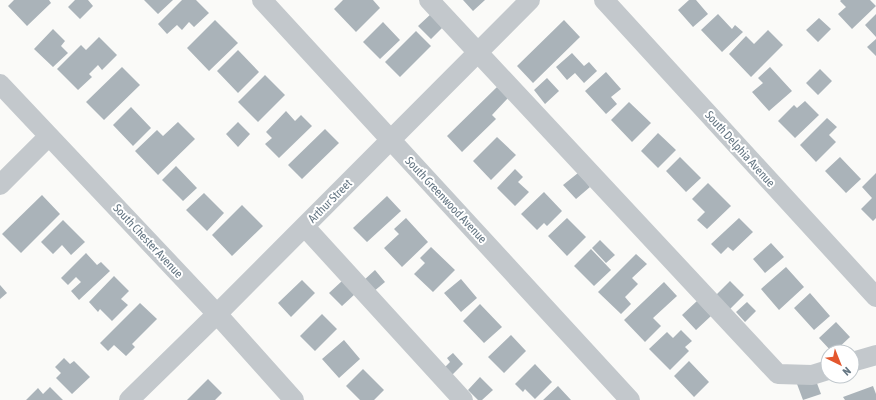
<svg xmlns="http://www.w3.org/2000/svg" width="876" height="400" font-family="'Asap Condensed',sans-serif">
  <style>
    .building { fill: #aab3b9 }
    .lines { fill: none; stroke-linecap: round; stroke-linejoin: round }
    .minor { stroke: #c3c8cc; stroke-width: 20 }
    .labels { text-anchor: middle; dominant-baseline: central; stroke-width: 4; stroke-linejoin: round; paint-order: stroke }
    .street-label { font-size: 12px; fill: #657683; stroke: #fff }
  </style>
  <rect width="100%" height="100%" fill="#fafaf8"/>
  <!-- building -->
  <path class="building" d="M14 0H49L51 3 27 26 8 6Z
    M75 0H88L93 6 80 19 68 7Z
    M144 0H173L158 14Z
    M182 0H196L209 13 194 27 189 22 182 30 177 25 167 34 158 24Z
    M343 0H373L380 8 356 32 334 9Z
    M463 0H485L473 11Z
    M689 0H696L708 14 693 27 678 10Z
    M841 0H870L876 6 852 29 838 14 846 7 840 1Z
    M432 13 444 26 431 39 418 26Z
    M718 14 732 29 735 25 743 32 722 52 701 30Z
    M876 14V37L865 25Z
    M819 18 831 29 818 42 806 30Z
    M215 20 238 43 209 71 187 48Z
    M564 20 580 37 533 83 517 66Z
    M383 22 400 40 380 59 363 42Z
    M53 29 65 41 61 46 68 53 53 67 34 49Z
    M768 30 783 45 751 77 729 54 746 36 754 44Z
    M416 31 431 46 400 77 385 62Z
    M99 37 117 55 102 70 98 65 89 74 92 77 78 90 57 69 81 45 86 50Z
    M876 39V56L867 47Z
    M238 50 259 72 238 93 217 71Z
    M572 53 584 66 589 62 597 71 584 83 575 73 567 80 556 67Z
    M122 67 140 85 104 120 86 102Z
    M770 67 792 91 769 111 752 92 763 83 758 78Z
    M820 69 832 81 818 95 806 83Z
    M606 72 621 89 611 97 617 104 606 114 585 91Z
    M265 75 285 95 258 122 238 102Z
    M547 78 559 91 545 104 534 90Z
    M497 87 508 98 492 115 496 119 462 152 447 136Z
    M805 101 819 115 795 138 778 121 794 105 797 108Z
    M629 102 651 123 632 142 611 120Z
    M131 107 151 128 133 146 113 125Z
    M286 111 295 121 301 115 312 126 279 158 265 144 272 138 266 132Z
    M827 118 837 127 829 135 836 142 816 162 800 145Z
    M178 122 195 139 158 175 135 151 157 130 163 136Z
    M238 122 250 134 238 147 226 134Z
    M325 129 339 143 302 179 288 165Z
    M658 133 676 150 658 168 641 151Z
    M497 137 516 155 491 180 473 161Z
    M680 157 701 178 686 192 666 171Z
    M840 157 861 179 846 193 825 171Z
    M176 166 197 188 183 201 162 180Z
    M515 169 523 177 518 182 529 192 515 206 497 188Z
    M578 173 590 187 576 199 563 185Z
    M876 173V218L873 221 861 209 872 198 862 187Z
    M708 183 731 206 707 229 697 220 705 212 692 199Z
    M544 192 562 211 547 226 544 223 537 230 521 214Z
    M204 193 224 213 207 231 186 210Z
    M42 195 60 214 21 253 2 234Z
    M387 196 401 211 367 242 353 228Z
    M242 205 263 226 232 256 212 235Z
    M406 218 428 242 402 267 384 248 399 234 394 229Z
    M567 218 586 237 567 256 548 236Z
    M739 218 753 232 733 251 728 247 721 254 711 244Z
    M63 220 85 242 71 255 62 245 53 254 41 242Z
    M600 240 615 255 606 263 592 248Z
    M771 243 784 257 765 273 753 259Z
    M431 247 455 270 433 292 414 274 425 263 420 258Z
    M591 249 611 270 594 286 574 266Z
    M86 253 97 265 101 262 110 271 79 300 71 291 81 282 76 277 68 285 61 278Z
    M636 254 647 264 632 278 638 284 625 297 631 304 621 314 598 292Z
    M786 267 804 287 779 310 761 289Z
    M375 270 385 282 373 292 363 281Z
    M114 276 129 291 121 299 128 305 112 321 100 309 98 312 89 302Z
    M461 279 477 298 461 312 444 293Z
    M302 280 315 293 291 317 278 303Z
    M342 281 355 294 342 306 329 293Z
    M730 281 744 295 730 309 716 295Z
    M664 282 677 296 653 318 661 326 645 342 624 320Z
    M0 285 7 293 0 299Z
    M810 293 830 316 814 330 794 308Z
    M697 301 711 316 696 330 682 315Z
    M747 302 756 311 745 322 736 312Z
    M140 303 157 319 132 344 135 347 126 356 114 345 108 351 100 343Z
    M480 304 502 327 484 343 463 321Z
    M322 314 337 329 315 351 300 336Z
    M836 322 850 337 834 352H832L819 338Z
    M681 330 692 341 685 347 689 351 670 370 649 349 667 332 673 338Z
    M511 335 526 351 504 373 488 357Z
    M344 340 360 359 339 378 322 359Z
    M453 353 463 364 452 375 445 367 450 362 447 358Z
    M64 358 70 364 74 361 90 377 72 394 56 378 61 373 55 367Z
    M689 361 709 382 694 397 674 376Z
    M535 364 552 382 535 399 525 389 523 392 515 384Z
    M363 369 384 390 374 400H360L346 386Z
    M480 377 493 390 482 400H478L468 390Z
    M815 378 821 394 803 400 797 384Z
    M208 379 222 393 215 400H187Z
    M558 386 571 400H543Z
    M873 386 876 394V400H845L843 397Z
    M50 387 63 400H26L38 388 43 394Z"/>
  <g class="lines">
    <!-- minor -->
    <path class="minor" d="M262 0 630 400
      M429 0 778 374 812 375 828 370
      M604 0 876 297
      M0 84 217 314 294 400
      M0 185 49 136
      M305 227 463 400
      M852 362 876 355
      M129 400 217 314 530 0"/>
  </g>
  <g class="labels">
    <!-- street labels -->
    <g class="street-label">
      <text transform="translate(740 149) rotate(48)">South Delphia Avenue</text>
      <text transform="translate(446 200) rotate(47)">South Greenwood Avenue</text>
      <text transform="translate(330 201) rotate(-45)">Arthur Street</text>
      <text transform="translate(148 241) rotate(47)">South Chester Avenue</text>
    </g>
  </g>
  <!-- north arrow -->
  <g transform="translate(840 364) rotate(137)"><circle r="19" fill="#ffffff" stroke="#c1c8cd"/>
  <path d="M0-3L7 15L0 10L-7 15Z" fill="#e4572e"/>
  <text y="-6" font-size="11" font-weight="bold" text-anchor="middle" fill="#657683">N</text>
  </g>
</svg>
